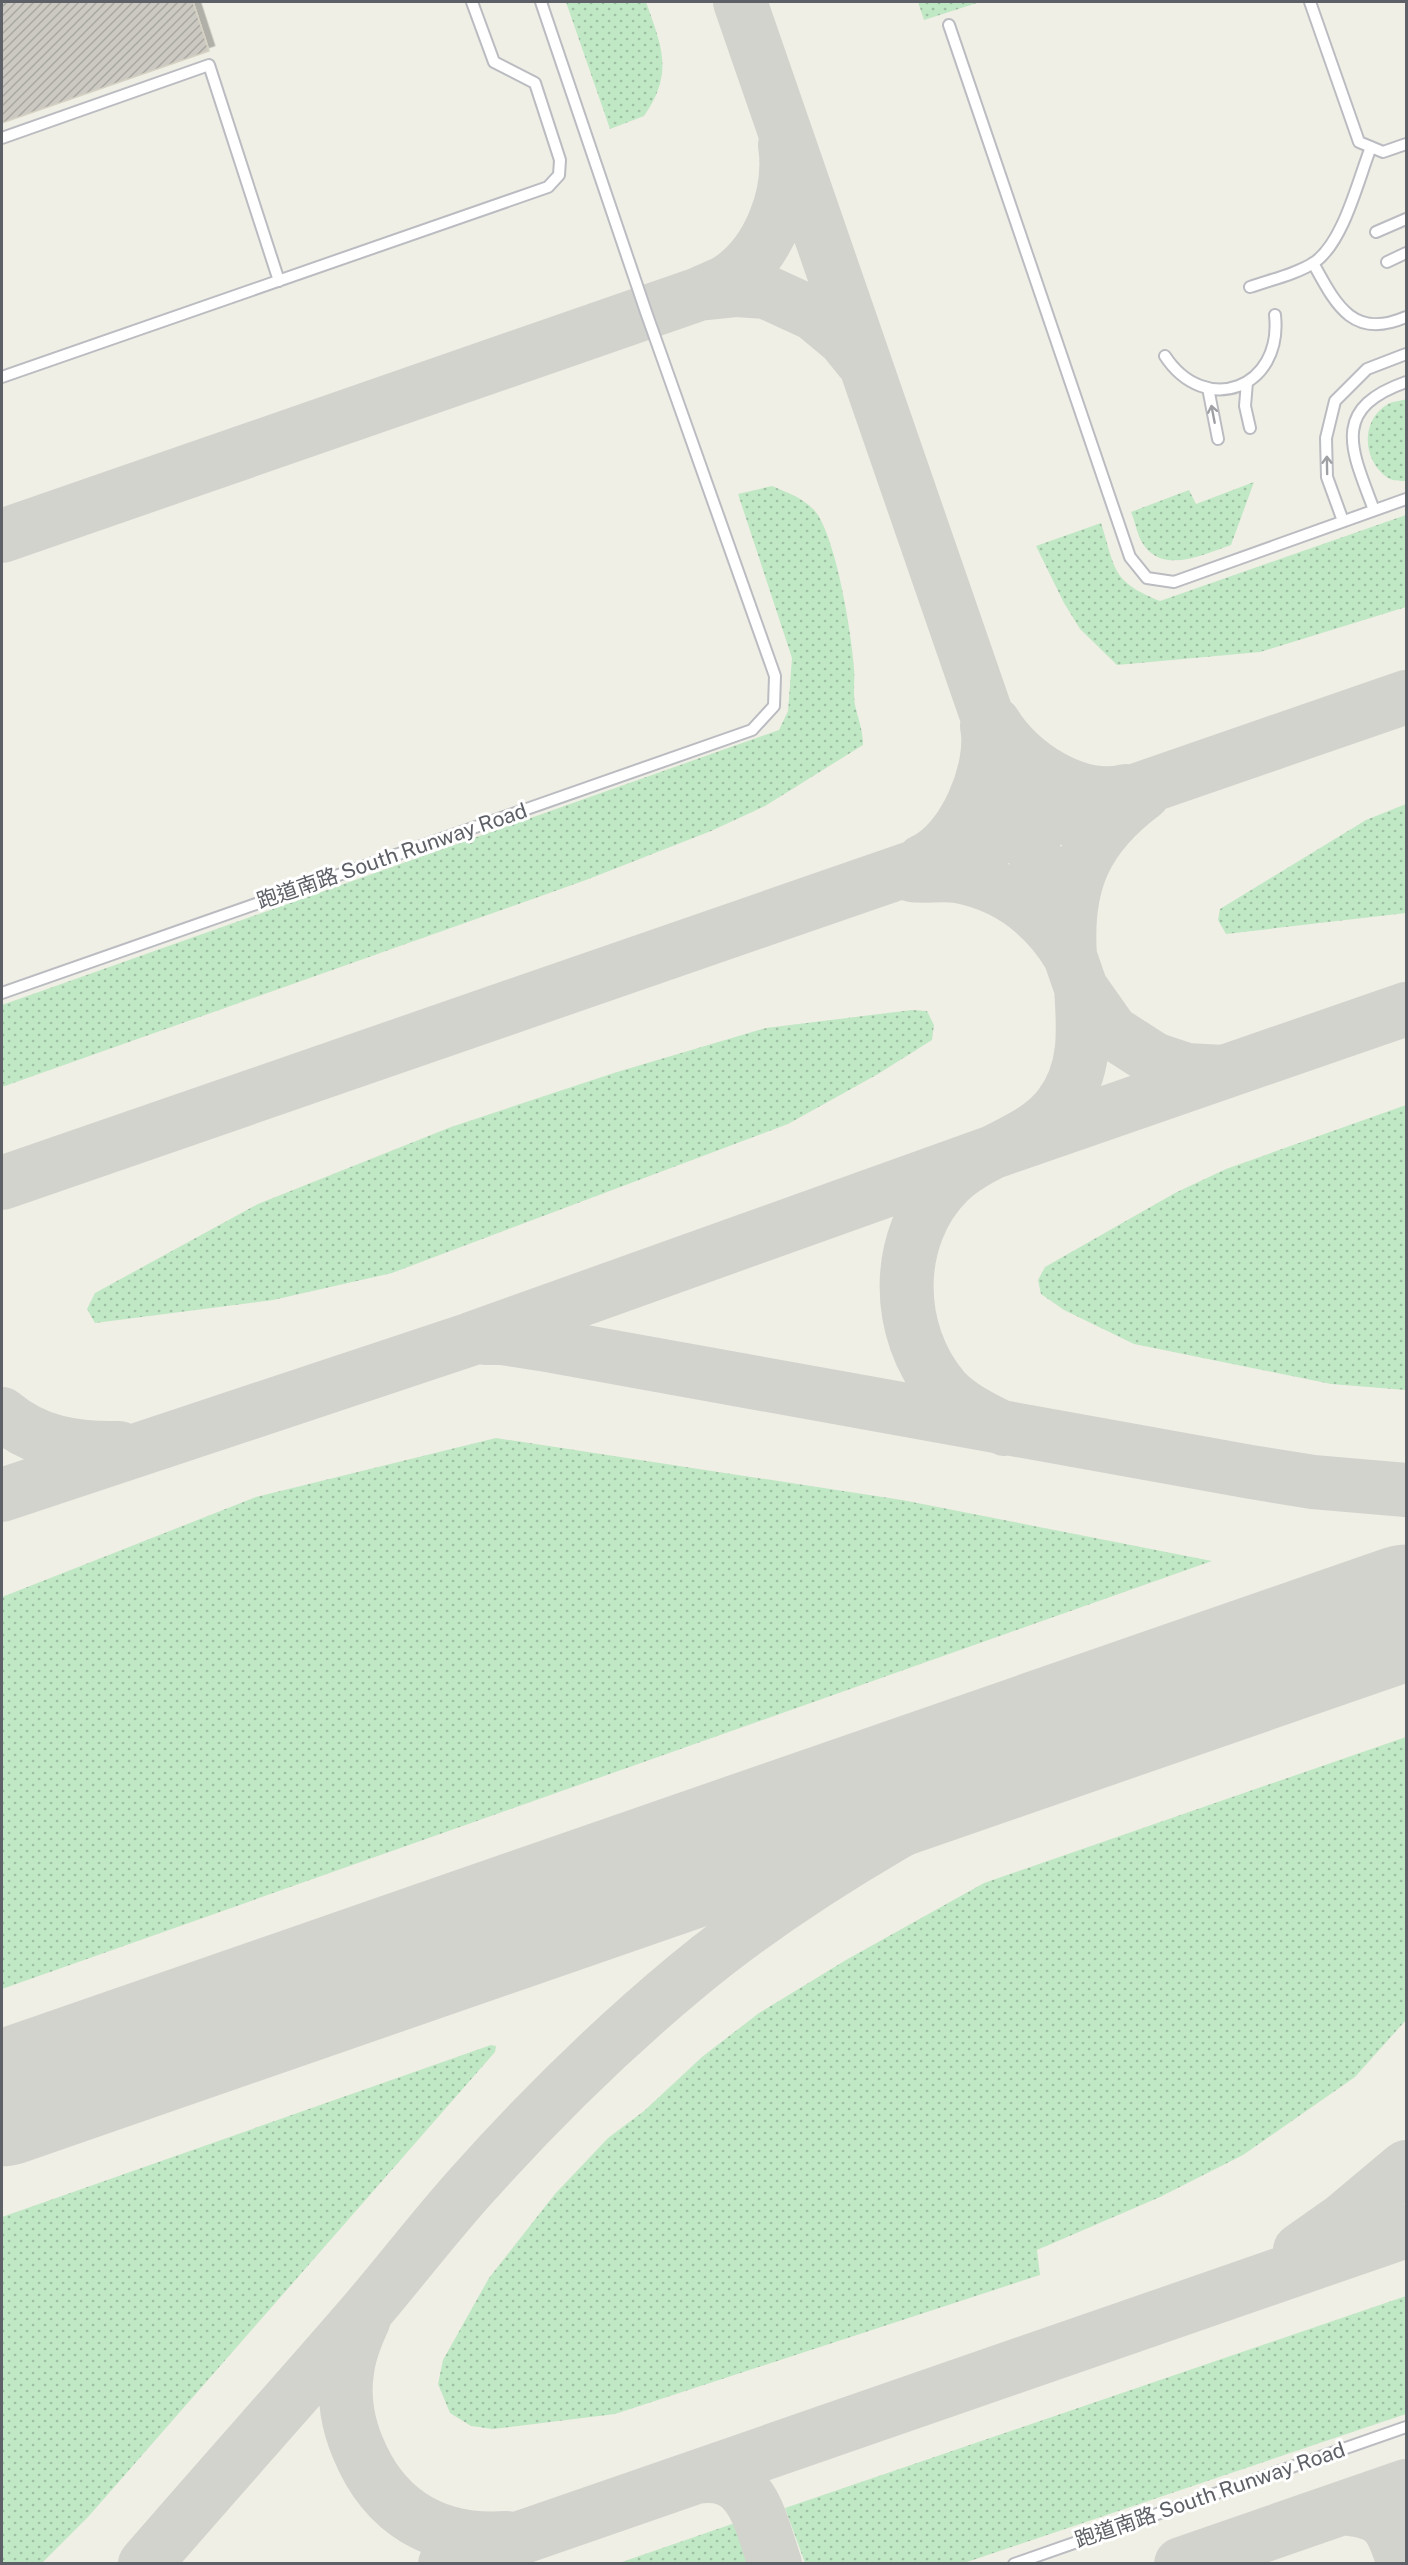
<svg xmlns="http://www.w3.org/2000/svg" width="1408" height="2565" font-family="'Public Sans','Noto Sans TC',sans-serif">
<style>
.grass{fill:url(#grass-dots)}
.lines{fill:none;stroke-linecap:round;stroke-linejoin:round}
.taxiway{stroke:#d3d3ce;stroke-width:54}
.runway{stroke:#d3d3ce;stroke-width:135}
.building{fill:url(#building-hatch);stroke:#d5d1c3;stroke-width:1.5;filter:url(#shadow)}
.service-casing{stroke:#babcc1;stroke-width:14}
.service{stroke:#fff;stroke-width:10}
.oneway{stroke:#9ea0a3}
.labels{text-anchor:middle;stroke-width:6;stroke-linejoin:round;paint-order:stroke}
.street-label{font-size:21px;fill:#5d6066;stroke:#fff}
</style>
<defs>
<pattern id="grass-dots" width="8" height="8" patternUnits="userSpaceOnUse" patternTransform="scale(1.5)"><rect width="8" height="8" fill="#c0e8c5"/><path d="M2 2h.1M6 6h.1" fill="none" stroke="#9fbfa4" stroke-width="1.8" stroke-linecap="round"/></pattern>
<pattern id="building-hatch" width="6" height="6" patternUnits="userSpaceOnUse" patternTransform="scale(1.5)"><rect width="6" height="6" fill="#cbc9c2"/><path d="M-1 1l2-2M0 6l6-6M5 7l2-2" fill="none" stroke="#a8a7a1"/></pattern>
<filter id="shadow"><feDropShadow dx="5.5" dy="-5.5" stdDeviation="0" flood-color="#0004"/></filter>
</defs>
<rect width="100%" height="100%" fill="#f0efe5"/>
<path class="grass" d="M 566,2 L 646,2 C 662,47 674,73 644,116 L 610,129 Z
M 918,2 L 980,2 L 924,20 Z
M 1406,399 L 1406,481 C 1401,481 1393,481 1388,478 C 1362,461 1360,420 1388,404 C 1393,401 1401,401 1406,399 Z
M 1254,482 L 1231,545 C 1204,554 1163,575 1143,544 C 1137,535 1135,521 1131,512 L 1189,490 L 1196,504 Z
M 772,486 C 788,493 807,499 818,515 C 837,546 851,630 854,668 C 855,680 853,693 855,705 C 858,719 863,730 863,745 L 765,806 L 711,831 L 586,880 L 2,1087 L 2,1005 L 779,730 L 788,711 L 792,658 L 738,494 Z
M 1406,515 L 1406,607 L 1260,652 L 1117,665 L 1080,629 L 1064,603 L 1036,546 L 1101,523 C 1116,570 1111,581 1160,601 Z
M 1406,804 L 1406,913 L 1226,934 L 1218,920 L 1220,909 L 1366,820 Z
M 912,1010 L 927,1011 L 934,1025 L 932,1040 L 878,1074 L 788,1124 L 392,1273 L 273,1300 L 95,1323 L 87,1309 L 95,1293 L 258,1204 L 451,1127 L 617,1072 L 766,1028 Z
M 1406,1105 L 1406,1390 L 1331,1384 L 1134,1344 L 1064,1310 L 1041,1294 L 1038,1280 L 1045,1267 L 1175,1193 L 1226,1169 Z
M 496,1438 L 902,1500 L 1212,1561 L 2,1989 L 2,1597 L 256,1497 Z
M 1406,1737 L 1406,2020 L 1355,2077 L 1243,2155 L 1160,2197 L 1037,2250 L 1040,2275 L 615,2414 L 493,2429 L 471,2426 L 450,2413 L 438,2384 L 443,2360 L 489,2278 L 555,2194 L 608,2138 L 644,2111 L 702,2057 L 759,2013 L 846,1960 L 984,1883 Z
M 491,2045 L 496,2046 L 495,2052 L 88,2517 L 42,2563 L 2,2563 L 2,2217 Z
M 1406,2296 L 1406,2414 L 964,2563 L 805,2563 L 785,2508 Z
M 735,2523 L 750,2563 L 619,2563 Z"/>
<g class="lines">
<path class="taxiway" d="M 740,2 L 1081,988 C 1084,1029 1087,1071 1060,1106 C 1032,1143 980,1150 948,1182 C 893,1237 894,1332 944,1390 C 961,1408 983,1418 1005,1429
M 699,294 L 737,290 L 766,292 L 814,314 L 844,339 L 861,360
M 2,536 L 699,294 C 708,289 720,286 729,280 C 770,253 792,193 785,145
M 994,723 C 1018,764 1078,803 1126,791
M 923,861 C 964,843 995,769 987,726
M 911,875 C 926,877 942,874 957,876 C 1007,885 1044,913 1070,956 C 1065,883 1085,837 1144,793
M 1081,988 L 1112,1032 L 1154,1059 L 1187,1070 L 1223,1072
M 2,1183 L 1406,697
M 485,1338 L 502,1338 L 541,1344 L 1251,1472 L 1313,1482 L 1406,1490
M 2,1414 C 36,1443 76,1449 119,1448
M 2,1495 L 471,1339 L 999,1150 L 1406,1009
M 1300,2250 L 1344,2219 L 1406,2167
M 364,2319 C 356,2336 349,2353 347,2372 C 343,2397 348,2425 358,2448 C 385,2514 437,2543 507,2538
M 696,2477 C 753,2468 760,2521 775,2564
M 1342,2508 C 1386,2512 1391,2523 1404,2564
M 145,2564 C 219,2478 295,2394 369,2308 C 403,2268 436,2225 471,2186 C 538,2111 609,2041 686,1977 C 822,1864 979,1786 1135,1706
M 445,2564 L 1406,2231
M 1181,2564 L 1406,2486"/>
<path class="runway" d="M 2,2099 L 1406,1612"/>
</g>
<path class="building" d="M 2,2 L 193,2 L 209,51 L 2,123 Z"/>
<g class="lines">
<defs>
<path id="service" d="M 1310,2 L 1359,142 L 1383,152 L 1406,144
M 949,25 L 1130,557 L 1147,578 L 1174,582 L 1406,499
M 2,138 L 209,65 L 279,281
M 1376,232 L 1406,219
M 1387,262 L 1406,253
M 1313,263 C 1336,305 1353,340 1406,317
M 1250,287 C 1270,280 1297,274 1315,262 C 1344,241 1358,180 1371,147
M 1165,356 C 1205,417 1283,389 1275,315
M 2,377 L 548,187 L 559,175 L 560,160 L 535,83 L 494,62 L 472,2
M 1247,382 L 1245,406 L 1250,428
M 1208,388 L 1218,439
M 1374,510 C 1352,451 1329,409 1406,382
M 1343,521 L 1327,477 L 1326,438 L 1335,401 L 1367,369 L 1406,354
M 2,993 L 752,730 L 774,706 L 775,676 L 646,312 L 541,2
M 1014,2564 L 1406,2427"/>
</defs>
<use href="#service" class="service-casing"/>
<use href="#service" class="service"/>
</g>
<defs><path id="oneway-shaft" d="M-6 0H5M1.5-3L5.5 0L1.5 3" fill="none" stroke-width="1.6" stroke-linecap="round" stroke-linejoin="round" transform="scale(1.5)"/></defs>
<g class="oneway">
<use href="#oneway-shaft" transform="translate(1213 414) rotate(-101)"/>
<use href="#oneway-shaft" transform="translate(1327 465) rotate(-91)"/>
</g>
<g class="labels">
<g class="street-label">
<text transform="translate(392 856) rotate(-19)" y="7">跑道南路 South Runway Road</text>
<text transform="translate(1210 2495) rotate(-19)" y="7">跑道南路 South Runway Road</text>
</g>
</g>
<rect width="1408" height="2565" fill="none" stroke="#5d6066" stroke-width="6"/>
</svg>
